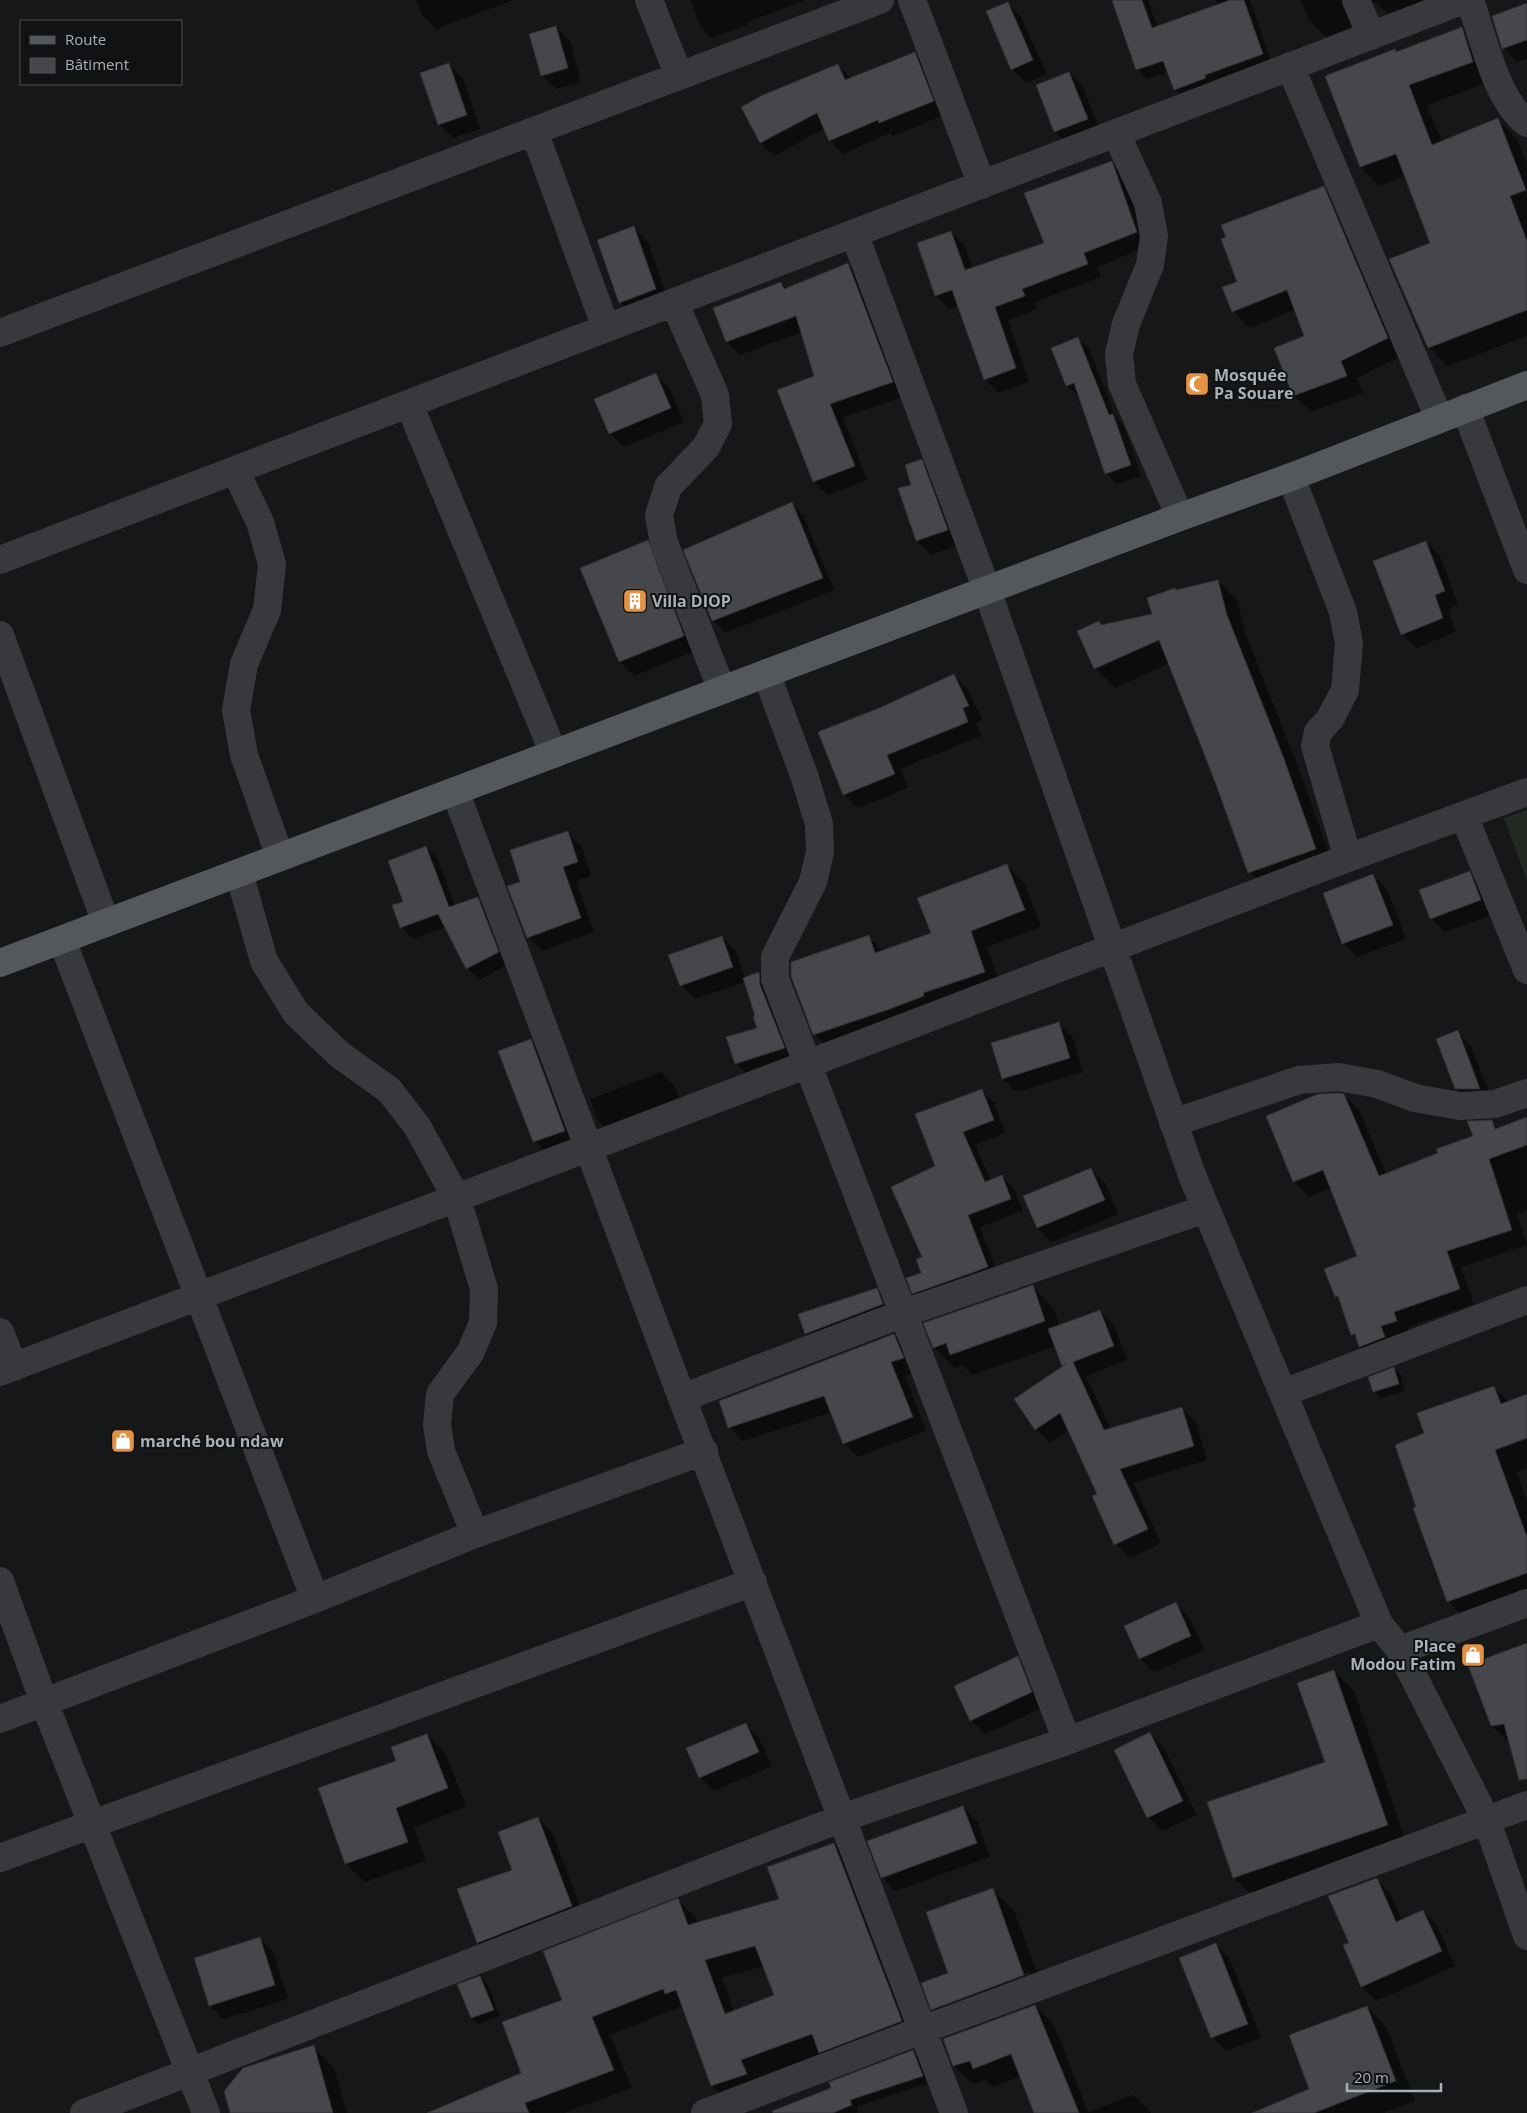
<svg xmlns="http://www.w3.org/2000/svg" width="1527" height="2113" font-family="'Open Sans',sans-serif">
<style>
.green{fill:#232a23}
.shadow{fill:#0007;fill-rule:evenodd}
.building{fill:#45474b;stroke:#303134;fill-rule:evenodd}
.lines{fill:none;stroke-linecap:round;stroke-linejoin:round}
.minor{stroke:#38393d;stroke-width:28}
.major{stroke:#54575b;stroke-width:28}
.labels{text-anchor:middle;stroke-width:4;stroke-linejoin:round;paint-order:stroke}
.poi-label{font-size:16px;font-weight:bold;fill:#a9b0b7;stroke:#111213;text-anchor:start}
</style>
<rect width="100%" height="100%" fill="#161718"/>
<path class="green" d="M 1527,810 L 1527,881 L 1504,818 Z"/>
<path class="shadow" d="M 416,0 L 514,0 L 436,29 L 422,15 Z
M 691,0 L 803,0 L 804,1 L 747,22 L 748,25 L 711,38 L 700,26 Z
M 1113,0 L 1148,0 L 1157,27 L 1218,6 L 1216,0 L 1250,0 L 1272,64 L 1184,99 L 1175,89 L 1168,72 L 1147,79 L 1138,69 Z
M 1301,0 L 1446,0 L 1393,19 L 1376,2 L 1369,3 L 1359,24 L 1326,37 L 1308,19 Z
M 1007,3 L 1021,17 L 1047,74 L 1026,83 L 1012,69 Z
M 1527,5 L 1527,59 L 1517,62 L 1503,48 Z
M 556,27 L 570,41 L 581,82 L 556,89 L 542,75 Z
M 1462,29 L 1481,48 L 1492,81 L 1427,105 L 1442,142 L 1498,120 L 1517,139 L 1527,164 L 1527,336 L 1448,366 L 1429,347 L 1431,244 L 1405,176 L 1380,186 L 1361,167 L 1326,77 L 1395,51 L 1397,53 Z
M 915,53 L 928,66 L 946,114 L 893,136 L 890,133 L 843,154 L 830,141 L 825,128 L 774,156 L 761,143 L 838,65 L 851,79 Z
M 449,64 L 463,78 L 480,129 L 453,138 L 439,124 Z
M 1069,73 L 1083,87 L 1101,133 L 1069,146 L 1055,132 L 1037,85 Z
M 1111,163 L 1125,176 L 1150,245 L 1097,267 L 1101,277 L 1035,302 L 1038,309 L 1008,320 L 1029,382 L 998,393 L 985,379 L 959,306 L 949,309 L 936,295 L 951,232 L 965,246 L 973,269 L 1045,244 Z
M 1323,187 L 1340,204 L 1404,355 L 1357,378 L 1363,393 L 1311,412 L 1294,395 L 1306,337 L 1296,309 L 1250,328 L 1233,311 L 1239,282 Z
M 634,228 L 648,242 L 669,303 L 634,316 L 620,302 Z
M 848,264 L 862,278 L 906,396 L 843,417 L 867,480 L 828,495 L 814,481 L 779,391 L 816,377 L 802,332 L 740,355 L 727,342 L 781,283 L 787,289 Z
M 1078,338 L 1089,349 L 1117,419 L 1124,426 L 1141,476 L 1117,484 L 1106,473 L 1079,396 L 1067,386 L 1052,349 Z
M 656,375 L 670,389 L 684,422 L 624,447 L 610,433 Z
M 921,461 L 935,475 L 961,544 L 931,555 L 917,541 L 900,489 L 913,486 Z
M 791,503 L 803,515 L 834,590 L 725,633 L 713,621 L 685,550 Z
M 647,542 L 661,556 L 697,650 L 634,676 L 620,662 L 582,569 Z
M 1426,542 L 1440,556 L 1458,605 L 1448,609 L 1456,632 L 1416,648 L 1402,634 Z
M 1218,581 L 1237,600 L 1246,635 L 1302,777 L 1334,868 L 1268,891 L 1249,872 L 1215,779 L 1169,663 L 1115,688 L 1096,669 L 1079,631 L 1099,622 L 1103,626 L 1154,615 L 1177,591 Z
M 954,676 L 968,690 L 982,720 L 976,723 L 981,736 L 900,769 L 908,788 L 858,808 L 844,794 L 880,710 Z
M 568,833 L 582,847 L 591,876 L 576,881 L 594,932 L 542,951 L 528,937 L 521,883 Z
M 426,847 L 438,859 L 455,906 L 478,898 L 489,910 L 509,964 L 479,980 L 467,968 L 446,927 L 413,939 L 401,927 L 405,902 Z
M 1007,866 L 1024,882 L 1041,927 L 987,947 L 1001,988 L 831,1051 L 814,1034 L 868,937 L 883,951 L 932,933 Z
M 1469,872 L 1483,887 L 1495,914 L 1445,932 L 1431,918 Z
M 1373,875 L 1387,889 L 1406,939 L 1357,957 L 1343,943 Z
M 722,937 L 736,951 L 745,978 L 759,974 L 772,986 L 797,1061 L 749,1076 L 736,1063 L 758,1028 L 757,1017 L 745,982 L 695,999 L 681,985 Z
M 1059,1024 L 1073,1038 L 1083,1072 L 1017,1092 L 1003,1078 Z
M 1457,1032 L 1471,1046 L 1493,1103 L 1470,1103 L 1456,1088 Z
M 531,1041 L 545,1055 L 579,1145 L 549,1155 L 535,1141 Z
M 661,1072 L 675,1086 L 682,1107 L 611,1133 L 597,1119 L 590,1099 Z
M 982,1090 L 994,1103 L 1006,1133 L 975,1145 L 991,1181 L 1002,1177 L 1014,1189 L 1023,1211 L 980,1227 L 1000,1280 L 926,1305 L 913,1293 L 923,1274 L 937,1167 Z
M 1344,1095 L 1359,1110 L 1386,1174 L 1439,1154 L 1474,1137 L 1491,1121 L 1499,1129 L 1527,1118 L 1527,1210 L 1517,1214 L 1527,1245 L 1461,1267 L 1474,1304 L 1408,1327 L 1411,1336 L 1375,1362 L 1360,1347 L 1358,1340 L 1352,1334 L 1341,1301 L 1336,1297 L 1326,1270 L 1359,1257 L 1331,1188 L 1309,1197 L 1294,1182 L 1267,1117 Z
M 1091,1169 L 1105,1183 L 1118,1214 L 1052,1242 L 1038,1228 L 1025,1197 Z
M 1032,1286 L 1053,1308 L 1060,1326 L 1100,1311 L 1114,1325 L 1127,1360 L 1086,1376 L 1111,1430 L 1182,1408 L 1196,1422 L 1207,1460 L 1133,1483 L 1161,1543 L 1130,1558 L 1116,1544 L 1099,1495 L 1069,1430 L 1050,1443 L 1036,1429 L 1065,1367 L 1056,1346 L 972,1375 L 963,1365 L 955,1368 L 934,1347 Z
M 876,1289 L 890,1303 L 820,1348 L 806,1334 Z
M 894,1335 L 908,1349 L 917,1372 L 905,1376 L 926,1431 L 858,1457 L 844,1443 L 832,1412 L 743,1441 L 729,1427 Z
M 1394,1369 L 1401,1375 L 1405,1391 L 1381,1398 L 1374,1392 Z
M 1494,1388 L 1509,1402 L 1527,1395 L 1527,1468 L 1516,1472 L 1527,1501 L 1527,1602 L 1470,1623 L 1448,1601 L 1418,1508 L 1426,1434 Z
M 1176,1604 L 1190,1618 L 1205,1650 L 1154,1672 L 1140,1658 Z
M 1527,1645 L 1527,1779 L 1511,1744 L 1492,1726 Z
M 1018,1658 L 1032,1672 L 1045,1707 L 985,1734 L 971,1720 L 956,1687 Z
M 1334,1671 L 1354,1691 L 1407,1845 L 1254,1897 L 1234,1877 L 1326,1763 Z
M 745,1724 L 759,1738 L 772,1766 L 714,1791 L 700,1777 L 688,1749 Z
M 1150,1734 L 1164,1748 L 1197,1815 L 1162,1831 L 1148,1817 L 1116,1750 Z
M 427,1735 L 446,1754 L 466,1807 L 414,1827 L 426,1861 L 365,1882 L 346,1864 L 398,1761 Z
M 963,1807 L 977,1821 L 990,1857 L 896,1891 L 882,1877 Z
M 538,1818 L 552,1832 L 585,1920 L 492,1957 L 478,1943 L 459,1890 L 514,1871 Z
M 834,1844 L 852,1862 L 919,2039 L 730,2104 L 712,2086 L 685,2011 L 680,2007 L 610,2035 L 632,2088 L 564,2113 L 453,2113 L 523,2074 L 564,2001 L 678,1900 L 696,1918 L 698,1924 L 781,1900 ZM 764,1966 L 776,1996 L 734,2012 L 722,1978 Z
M 1376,1879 L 1390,1893 L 1402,1920 L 1423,1911 L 1437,1925 L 1455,1966 L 1376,2001 L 1362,1987 L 1344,1946 L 1351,1943 Z
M 993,1890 L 1014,1911 L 1044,1991 L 954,2030 L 933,2009 ZM 1029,1972 L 1030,1974 L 942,2007 L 942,2005 Z
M 259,1938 L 273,1952 L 288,1999 L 224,2019 L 210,2005 Z
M 1216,1945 L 1230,1959 L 1261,2038 L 1226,2051 L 1212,2037 Z
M 480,1977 L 487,1984 L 500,2016 L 478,2024 L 472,2018 Z
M 1035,2006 L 1054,2025 L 1088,2112 L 1133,2095 L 1151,2113 L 1032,2113 L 1035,2112 L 1021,2076 L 993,2087 L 986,2080 L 973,2084 L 954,2066 Z
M 1367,2007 L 1386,2027 L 1415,2101 L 1383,2113 L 1254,2113 L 1311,2089 Z
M 313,2047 L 334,2068 L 347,2113 L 232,2113 Z
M 913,2052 L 920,2058 L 929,2083 L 856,2107 L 858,2112 L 856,2113 L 811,2113 L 833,2089 Z"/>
<path class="building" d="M 1112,0 L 1142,0 L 1152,28 L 1230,0 L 1244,0 L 1263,54 L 1205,75 L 1206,78 L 1174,90 L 1163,61 L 1136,70 Z
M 1008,2 L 1033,60 L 1011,70 L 986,11 Z
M 1527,3 L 1527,40 L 1502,49 L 1492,16 Z
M 556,26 L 568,68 L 541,76 L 529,34 Z
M 1462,27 L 1473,62 L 1409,85 L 1432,145 L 1498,118 L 1526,190 L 1510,196 L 1527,241 L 1527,310 L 1428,348 L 1389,259 L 1430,243 L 1396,154 L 1360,167 L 1325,76 L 1395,49 L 1396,52 Z
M 915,52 L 934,101 L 879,123 L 878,120 L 829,141 L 817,113 L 760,143 L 741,107 L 763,95 L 838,64 L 845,80 Z
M 449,63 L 467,115 L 438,125 L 420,73 Z
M 1069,72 L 1088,119 L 1054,132 L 1036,85 Z
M 1112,161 L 1137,232 L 1084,253 L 1088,264 L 1022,289 L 1025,296 L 995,307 L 1016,368 L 984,380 L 952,290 L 935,296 L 917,243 L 951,231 L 965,270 L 1044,243 L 1024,193 Z
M 1324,186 L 1388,338 L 1341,361 L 1347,376 L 1293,396 L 1274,348 L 1304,336 L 1287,290 L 1232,312 L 1222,287 L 1237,282 L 1221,239 L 1226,237 L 1221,225 Z
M 634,226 L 656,289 L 619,303 L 597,240 Z
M 848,263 L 893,382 L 830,404 L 855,466 L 813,482 L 777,390 L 814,376 L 796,316 L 726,342 L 713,308 L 781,282 L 784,289 Z
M 1078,337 L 1109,415 L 1113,414 L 1131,465 L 1105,474 L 1074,383 L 1066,386 L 1051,348 Z
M 656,373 L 671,408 L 609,434 L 594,399 Z
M 922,459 L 948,530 L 916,541 L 898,488 L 911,485 L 905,465 Z
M 792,502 L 823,578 L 712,621 L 683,550 Z
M 648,540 L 684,636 L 619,662 L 580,568 Z
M 1426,541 L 1445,591 L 1435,595 L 1443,618 L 1401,635 L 1373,561 Z
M 1218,580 L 1227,615 L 1283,756 L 1316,849 L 1248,873 L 1214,779 L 1159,640 L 1094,669 L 1077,631 L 1099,621 L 1101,625 L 1152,614 L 1147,598 L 1175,588 L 1176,590 Z
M 954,674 L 969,706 L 963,708 L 968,722 L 887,755 L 895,774 L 843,795 L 818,732 L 879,708 Z
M 568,831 L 578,862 L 563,867 L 581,918 L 527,938 L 507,886 L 520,882 L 510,850 Z
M 426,846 L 449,907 L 478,897 L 499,952 L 466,969 L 438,914 L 400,928 L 392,905 L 403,902 L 388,861 Z
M 1007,864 L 1025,910 L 971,931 L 985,972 L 923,993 L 924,996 L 887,1010 L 813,1035 L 791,976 L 791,962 L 869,935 L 875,953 L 931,933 L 917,898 Z
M 1470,871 L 1481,900 L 1430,919 L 1419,890 Z
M 1373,874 L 1393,925 L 1342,944 L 1323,893 Z
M 722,936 L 733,967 L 680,986 L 668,955 Z
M 759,972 L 760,985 L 785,1048 L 735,1064 L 726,1037 L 757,1028 L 753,1017 L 755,1016 L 743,978 Z
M 1059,1022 L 1070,1058 L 1002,1079 L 991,1043 Z
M 1458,1030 L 1480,1089 L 1455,1089 L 1436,1039 Z
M 531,1039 L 565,1131 L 533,1142 L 498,1051 Z
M 982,1089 L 994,1120 L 963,1132 L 985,1182 L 1002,1175 L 1011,1199 L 968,1215 L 988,1267 L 912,1294 L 906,1278 L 921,1273 L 916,1259 L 922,1257 L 891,1187 L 935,1166 L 915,1114 Z
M 1338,1093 L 1344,1094 L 1379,1176 L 1438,1153 L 1436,1149 L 1473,1136 L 1467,1121 L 1492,1120 L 1495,1129 L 1527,1117 L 1527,1145 L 1489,1159 L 1512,1230 L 1447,1251 L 1460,1289 L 1394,1312 L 1397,1321 L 1381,1326 L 1385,1337 L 1359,1347 L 1355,1334 L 1351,1335 L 1338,1296 L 1335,1297 L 1324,1269 L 1357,1256 L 1323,1170 L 1293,1182 L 1266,1116 L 1318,1094 Z
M 1091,1168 L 1105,1200 L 1037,1228 L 1023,1196 Z
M 1033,1285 L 1045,1321 L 950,1355 L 946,1343 L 933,1348 L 923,1323 Z
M 877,1288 L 883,1304 L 805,1334 L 798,1314 Z
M 1100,1310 L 1114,1346 L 1073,1362 L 1104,1430 L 1182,1407 L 1194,1446 L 1120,1469 L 1148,1529 L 1114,1545 L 1092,1496 L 1097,1494 L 1060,1413 L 1035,1430 L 1014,1399 L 1066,1364 L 1062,1366 L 1048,1329 Z
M 894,1334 L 904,1358 L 891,1362 L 913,1417 L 843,1444 L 824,1396 L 728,1428 L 719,1401 Z
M 1394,1367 L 1399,1384 L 1373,1392 L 1368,1377 Z
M 1494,1386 L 1501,1404 L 1527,1394 L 1527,1438 L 1495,1450 L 1527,1537 L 1527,1573 L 1447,1602 L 1413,1508 L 1416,1507 L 1395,1445 L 1424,1433 L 1417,1413 Z
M 1176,1602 L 1191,1636 L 1139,1659 L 1124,1626 Z
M 1527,1643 L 1527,1779 L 1519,1780 L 1504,1724 L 1491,1726 L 1468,1665 Z
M 1018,1656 L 1032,1692 L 970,1721 L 954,1686 Z
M 1334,1670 L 1388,1825 L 1233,1878 L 1207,1802 L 1325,1762 L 1297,1683 Z
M 746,1723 L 759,1752 L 699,1778 L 686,1748 Z
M 1150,1732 L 1183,1801 L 1147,1818 L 1114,1750 Z
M 427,1734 L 448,1788 L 396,1808 L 408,1842 L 345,1864 L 318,1788 L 396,1761 L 391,1747 Z
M 963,1806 L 977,1843 L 881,1878 L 867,1841 Z
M 538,1817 L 572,1906 L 477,1943 L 457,1889 L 512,1870 L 498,1832 Z
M 834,1843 L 902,2021 L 819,2053 L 812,2034 L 741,2060 L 747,2074 L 711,2086 L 676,1990 L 665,1994 L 663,1989 L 592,2017 L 614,2070 L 525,2103 L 529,2113 L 427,2113 L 521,2073 L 502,2022 L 562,2000 L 543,1951 L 678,1898 L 688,1925 L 779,1899 L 767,1867 ZM 755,1946 L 774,1995 L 725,2014 L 705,1960 Z
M 1377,1878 L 1396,1922 L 1423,1910 L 1442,1951 L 1361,1987 L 1343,1945 L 1349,1943 L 1328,1896 Z
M 993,1888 L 1024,1975 L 931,2010 L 921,1983 L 948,1973 L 926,1912 Z
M 260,1937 L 275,1985 L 209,2006 L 194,1958 Z
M 1216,1943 L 1248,2024 L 1211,2038 L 1179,1958 Z
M 480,1976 L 494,2010 L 471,2018 L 457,1984 Z
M 1035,2005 L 1065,2078 L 1079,2113 L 1034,2113 L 1011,2054 L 973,2069 L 970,2061 L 953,2066 L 943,2039 Z
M 1367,2006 L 1396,2081 L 1314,2113 L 1252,2113 L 1309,2089 L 1289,2035 Z
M 314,2045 L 333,2113 L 230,2113 L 224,2091 L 243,2068 Z
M 913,2050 L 923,2076 L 850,2100 L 852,2105 L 833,2113 L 773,2113 L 772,2111 L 831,2088 L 829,2082 Z"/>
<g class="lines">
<path class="minor" d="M 649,0 L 679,76
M 912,0 L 982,185
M 1356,0 L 1371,36
M 1470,0 C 1483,37 1496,100 1527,123
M 1290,66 L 1439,418
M 534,131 L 606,328
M 1116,133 L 1148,203 L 1154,236 L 1150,265 L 1126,324 L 1119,354 L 1122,384 L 1180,517
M 854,233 L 987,590 L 1192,1175 L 1379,1624 L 1400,1650 L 1487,1821 L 1527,1936
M 674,302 L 715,395 L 718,424 L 706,447 L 668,487 L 659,515 L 664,543 L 722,690
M 0,333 L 880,0
M 409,404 L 554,754
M 1465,408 L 1527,570
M 235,470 L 260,522 L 272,564 L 267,610 L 244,664 L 236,710 L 244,755 L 280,857
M 1291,477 L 1343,612 L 1349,643 L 1345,690 L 1330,719 L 1318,732 L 1315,746 L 1348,858
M 0,560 L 1464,0
M 0,635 L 106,923
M 766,673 L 805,778 L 819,824 L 820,852 L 813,882 L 775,957 L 775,979 L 1067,1741
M 455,791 L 682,1398 L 954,2113
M 1464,816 L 1527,970
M 239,873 L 264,961 L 296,1013 L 340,1055 L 389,1090 L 417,1126 L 457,1199 L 484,1289 L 483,1323 L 470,1353 L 440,1394 L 437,1425 L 441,1451 L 475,1534
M 62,940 L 315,1599
M 1173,1123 L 1299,1080 L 1339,1077 L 1377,1084 L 1415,1098 L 1460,1106 L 1495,1104 L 1527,1093
M 0,1332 L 14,1367
M 0,1372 L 1348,858 L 1527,792
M 1283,1393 L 1527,1300
M 682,1398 L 904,1313 L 1205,1209
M 0,1581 L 44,1702 L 206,2113
M 1400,1650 L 1527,1603
M 0,1719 L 315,1599 L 475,1534 L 704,1451
M 0,1858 L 753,1582
M 84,2113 L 842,1818 L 1067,1741 L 1379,1624
M 705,2113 L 922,2030 L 1527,1805"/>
<path class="major" d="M 0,963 L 1180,517 L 1291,477 L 1527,385"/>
</g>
<defs>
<symbol id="mosque-square" viewBox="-11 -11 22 22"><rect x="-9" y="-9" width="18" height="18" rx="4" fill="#e39243" stroke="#111213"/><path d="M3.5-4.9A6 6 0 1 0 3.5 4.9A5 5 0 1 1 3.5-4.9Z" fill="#fff"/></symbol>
<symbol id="building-square" viewBox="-11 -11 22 22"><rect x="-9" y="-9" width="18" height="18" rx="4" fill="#e39243" stroke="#111213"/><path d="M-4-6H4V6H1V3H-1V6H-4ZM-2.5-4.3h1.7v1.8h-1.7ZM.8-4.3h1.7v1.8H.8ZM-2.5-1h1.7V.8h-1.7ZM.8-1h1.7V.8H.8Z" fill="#fff"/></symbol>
<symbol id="shop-square" viewBox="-11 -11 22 22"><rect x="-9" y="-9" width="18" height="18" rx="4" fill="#e39243" stroke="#111213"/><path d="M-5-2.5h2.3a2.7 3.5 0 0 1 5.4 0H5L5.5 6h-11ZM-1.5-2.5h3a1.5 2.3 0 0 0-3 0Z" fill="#fff"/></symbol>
</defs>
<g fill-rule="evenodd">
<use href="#mosque-square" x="1183" y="370" width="28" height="28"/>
<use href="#building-square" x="621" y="587" width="28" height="28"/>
<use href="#shop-square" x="109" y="1427" width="28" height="28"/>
<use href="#shop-square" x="1459" y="1641" width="28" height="28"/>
</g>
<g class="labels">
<g class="poi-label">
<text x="1214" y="381">Mosquée<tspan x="1214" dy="18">Pa Souare</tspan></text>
<text x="652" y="607">Villa DIOP</text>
<text x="140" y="1447">marché bou ndaw</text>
<text x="1456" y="1652" text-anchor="end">Place<tspan x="1456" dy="18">Modou Fatim</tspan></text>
</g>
</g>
<rect x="20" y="20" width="162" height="65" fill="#111213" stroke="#4e5155"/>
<rect x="30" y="36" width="25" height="8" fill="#54575b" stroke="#4e5155"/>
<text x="65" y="45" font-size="15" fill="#a9b0b7">Route</text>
<rect x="30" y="58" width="25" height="15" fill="#45474b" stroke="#4e5155"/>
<text x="65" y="70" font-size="15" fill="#a9b0b7">Bâtiment</text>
<path d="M1347 2083v8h94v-8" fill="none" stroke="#a9b0b7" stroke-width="2.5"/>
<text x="1354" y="2083" font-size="15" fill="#a9b0b7" stroke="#111213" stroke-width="4" paint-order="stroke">20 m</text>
</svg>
